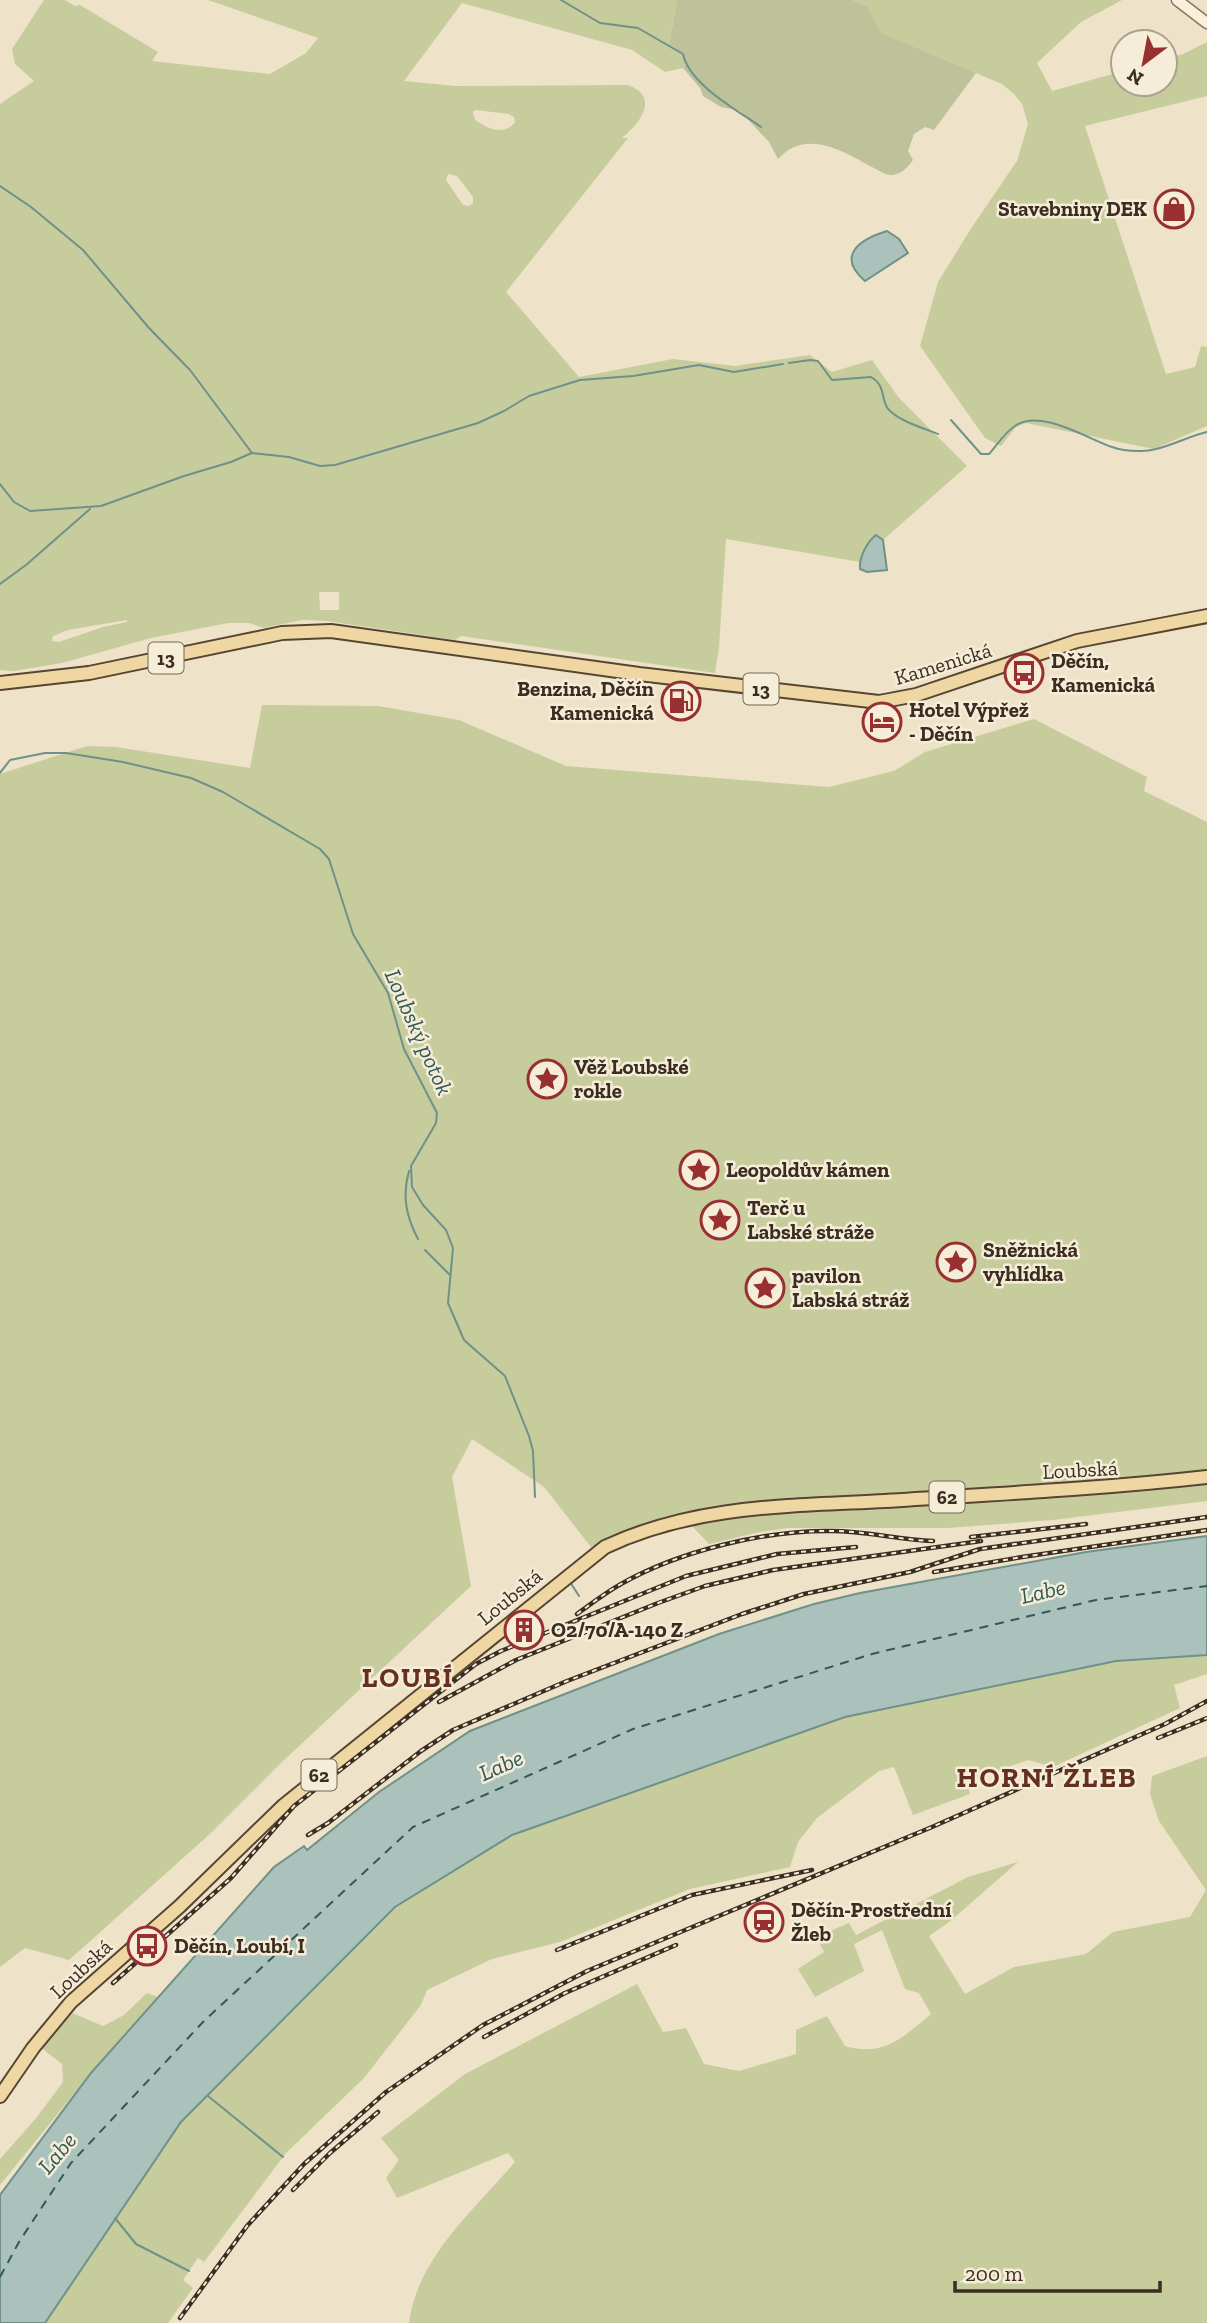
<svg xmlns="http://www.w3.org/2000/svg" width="1207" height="2323" font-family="'Zilla Slab',serif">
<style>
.green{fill:#c7cc9d;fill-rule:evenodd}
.cemetery{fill:#bdc29b}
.water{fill:#aac2bb;stroke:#709189;stroke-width:2}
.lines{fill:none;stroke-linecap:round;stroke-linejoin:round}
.stream{stroke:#709189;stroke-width:2}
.ferry{stroke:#315a57;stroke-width:2;stroke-dasharray:9 7;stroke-linecap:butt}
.minor-casing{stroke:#8a755e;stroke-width:13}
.major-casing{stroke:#584432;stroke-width:16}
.minor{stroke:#f8f0dc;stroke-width:10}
.major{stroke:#efd7a3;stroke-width:12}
.rail-casing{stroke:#3b2d21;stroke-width:4.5}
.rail{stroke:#f5edd8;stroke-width:2;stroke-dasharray:5;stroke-linecap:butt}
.labels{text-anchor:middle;stroke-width:5;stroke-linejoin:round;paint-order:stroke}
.shield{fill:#f5edd8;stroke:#736758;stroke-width:2}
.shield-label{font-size:19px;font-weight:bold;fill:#3b2d21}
.poi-label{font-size:21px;font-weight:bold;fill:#3b2d21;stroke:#f5edd8;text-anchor:start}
.street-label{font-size:21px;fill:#3b2d21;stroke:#f5edd8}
.water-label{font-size:23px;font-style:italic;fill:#315a57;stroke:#f5edd8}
.district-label{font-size:28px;font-weight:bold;letter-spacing:2px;fill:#663021;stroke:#f5edd8}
</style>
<rect width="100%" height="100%" fill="#eee3c9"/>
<path class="green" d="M 44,0 L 65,0 L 75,6 L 80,5 L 158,52 L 152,61 L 270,74 L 306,53 L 318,38 L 208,0 L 677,0 L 669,45 L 683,54 L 687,63 L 683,68 L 665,72 L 632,50 L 462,3 L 404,81 L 456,86 L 627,85 C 661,95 640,124 622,138 L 628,138 L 506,292 L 579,377 L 673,359 L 735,366 L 810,355 L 832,372 L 872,360 L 899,398 L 967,466 L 883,540 L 876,535 L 870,540 L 860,562 L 726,539 L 719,648 L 715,673 L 461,636 L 455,640 L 327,621 L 302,620 L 264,628 L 249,623 L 228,623 L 151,638 L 62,663 L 14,671 L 0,670 L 0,104 L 34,81 L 15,64 L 12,49 ZM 475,110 L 509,114 L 514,117 L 515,122 C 505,136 488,129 475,120 L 473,112 ZM 448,174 L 457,176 L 473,197 L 473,203 L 469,206 L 463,205 L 446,180 ZM 319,592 L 339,592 L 339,610 L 320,610 ZM 127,620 L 127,622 L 103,627 L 59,642 L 52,641 L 53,636 L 68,630 Z
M 853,0 L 1122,0 L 1081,22 L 1037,63 L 1052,91 L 1123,71 L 1123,84 L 1165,84 L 1165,59 L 1183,54 L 1207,42 L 1207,96 L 1085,126 L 1166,374 L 1195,367 L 1201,346 L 1207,347 L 1207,426 L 1154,449 L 1026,423 L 1016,427 L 1001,446 L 985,438 L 920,346 L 938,282 L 970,230 L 1017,161 L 1028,124 L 1022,104 L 1014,94 L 1002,84 L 880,33 L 868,7 Z
M 262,705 L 378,706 L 459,720 L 566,766 L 829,787 L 894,771 L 925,752 L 1034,719 L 1147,777 L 1144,791 L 1207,822 L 1207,1473 L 1131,1481 L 763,1501 L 651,1522 L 591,1547 L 544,1487 L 472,1439 L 452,1477 L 471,1586 L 282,1762 L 211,1833 L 69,1960 L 25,1948 L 0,1967 L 0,774 L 87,746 L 116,747 L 250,768 Z
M 1207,1483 L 1207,1501 L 1053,1520 L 948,1528 L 789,1528 L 760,1532 L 709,1544 L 692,1526 L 761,1512 L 1126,1491 Z
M 1207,1655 L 1207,1674 L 1174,1685 L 1180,1708 L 1053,1767 L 1028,1760 L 967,1782 L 970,1794 L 913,1815 L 894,1767 L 879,1771 L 817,1818 L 798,1842 L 790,1867 L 690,1889 L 560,1942 L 492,1959 L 427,1990 L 421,2005 L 364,2078 L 286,2153 L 204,2262 L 198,2258 L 183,2280 L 193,2288 L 168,2323 L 45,2323 L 181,2122 L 395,1907 L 512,1835 L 845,1717 L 1116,1660 Z
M 1207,1756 L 1207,2323 L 409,2323 C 417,2258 475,2209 515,2162 L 508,2153 L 397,2198 L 386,2178 L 399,2160 L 381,2138 L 465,2074 L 637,1984 L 663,2032 L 686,2028 L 704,2064 L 739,2071 L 796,2054 L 796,2030 L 827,2016 L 845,2046 C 884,2057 902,2038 931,2014 L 919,1993 L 905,1989 L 882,1930 L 854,1944 L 864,1971 L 815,1997 L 798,1969 L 824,1952 L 816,1937 L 849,1923 L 856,1935 L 968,1877 L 1018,1862 L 948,1923 L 929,1936 L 965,1994 L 1014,1967 L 1086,1954 L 1113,1932 L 1190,1917 L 1206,1890 L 1159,1821 L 1150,1794 L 1152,1776 Z
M 147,1993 L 158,1997 L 91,2073 L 0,2185 L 0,2159 L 37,2117 L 63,2082 L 62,2064 L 39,2046 L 70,2012 L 103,2026 L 124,2015 Z"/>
<path class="cemetery" d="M 677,0 L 853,0 L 868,7 L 881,33 L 976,73 L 934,130 L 925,127 L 914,134 L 908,151 L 913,160 C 908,167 902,174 892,175 C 885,175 878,170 872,167 C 843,151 806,128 778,159 L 769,142 L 740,111 L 721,107 L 703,96 L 700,88 L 683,68 L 687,63 L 683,54 L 669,45 Z"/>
<path class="water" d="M 887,231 L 899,239 L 908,253 L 865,281 C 835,255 861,239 887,231 Z
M 876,535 L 883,540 L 887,570 L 867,572 L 860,569 C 859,557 867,542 876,535 Z
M 1207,1536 L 1207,1655 L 1116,1661 L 845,1717 L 512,1835 L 395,1907 L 181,2122 L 45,2323 L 0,2323 L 0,2195 L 91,2073 L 274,1867 L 304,1846 L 307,1850 L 379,1792 L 470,1731 L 719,1634 L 814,1604 L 860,1593 L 1086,1552 Z"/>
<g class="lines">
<path class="stream" d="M 561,0 L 600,23 L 638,28 L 683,54 C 689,84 737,110 761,127
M 0,186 L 31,207 L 83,250 L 149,328 L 190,370 L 252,453
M 789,363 L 810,360 L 818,361 L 832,380 L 871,377 C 888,387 879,401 890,411 C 902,422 923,428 938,434
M 951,420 L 981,454 L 989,454 C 997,445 1005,432 1015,426 C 1040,408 1088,439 1112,447 C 1120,450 1131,451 1139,451 C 1161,452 1185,437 1207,432
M 0,484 L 14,502 L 30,511 L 101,506 L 184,476 L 231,462 L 252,453 L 289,457 L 320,466 L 335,465 L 478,423 L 504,411 L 529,396 L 580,380 L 633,376 L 699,365 L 734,372 L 783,364
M 0,584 L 26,565 L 90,509
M 0,773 L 10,760 L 45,753 L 66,753 L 123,762 L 191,778 L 223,792 L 320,849 L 329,859 L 353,934 L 388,993 L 404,1049 L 437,1113 L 436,1123 L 411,1166 L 412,1187 L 423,1205 L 446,1230 L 453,1248 L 448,1303 L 464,1340 L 505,1376 L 529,1436 L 533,1451 L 535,1497
M 409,1171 C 402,1196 406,1216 418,1239
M 425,1250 L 450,1275
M 570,1582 L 579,1596
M 208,2096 L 283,2157
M 115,2218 L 136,2244 L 189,2271"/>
<path class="ferry" d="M 0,2277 L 19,2242 L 71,2163 L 204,2021 L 413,1827 L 633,1729 L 872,1654 L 1096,1600 L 1207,1586"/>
<defs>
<path id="minor" d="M 1177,0 L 1207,23"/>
<path id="major" d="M 0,683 L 89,673 L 282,633 L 331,631 L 639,674 L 879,702 L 916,695 L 1077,641 L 1207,616
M 0,2096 L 33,2048 L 71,2002 L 180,1906 L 283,1806 L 605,1547 C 694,1505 788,1506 885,1501 C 992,1494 1100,1489 1207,1477"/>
</defs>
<use href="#minor" class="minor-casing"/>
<use href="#major" class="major-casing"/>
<use href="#minor" class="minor"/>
<use href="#major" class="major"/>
<defs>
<path id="rail" d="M 971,1537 L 1086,1524
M 934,1572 L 1022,1557 L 1207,1530
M 577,1614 C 591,1604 605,1593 621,1584 C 679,1551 765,1530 832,1531 C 866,1531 899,1540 933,1541
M 439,1702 L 516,1660 L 658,1603 L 705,1586 L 773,1570 L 981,1541
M 1158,1738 L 1207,1718
M 308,1835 L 328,1823 L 421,1751 L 453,1730 L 567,1681 L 742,1614 L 804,1594 L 910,1572 L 980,1549 L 1207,1517
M 557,1950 L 692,1895 L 812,1870
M 113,1983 L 231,1878 L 294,1806 L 476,1664 L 501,1651 L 686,1576 L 777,1554 L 856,1547
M 484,2037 L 565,1993 L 676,1945
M 293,2190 L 330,2153 L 378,2112
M 180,2318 L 247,2226 L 304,2164 L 386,2092 L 483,2025 L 587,1971 L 932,1827 L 1165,1724 L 1207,1701"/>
</defs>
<use href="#rail" class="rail-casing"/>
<use href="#rail" class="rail"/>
</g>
<defs>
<symbol id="shop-ring" viewBox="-11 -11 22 22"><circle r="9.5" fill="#f5edd8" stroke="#982f30" stroke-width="1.5"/><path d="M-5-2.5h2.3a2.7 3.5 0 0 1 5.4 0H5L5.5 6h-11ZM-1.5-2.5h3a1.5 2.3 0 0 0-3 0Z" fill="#982f30"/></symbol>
<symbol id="bus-ring" viewBox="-11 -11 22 22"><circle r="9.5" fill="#f5edd8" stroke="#982f30" stroke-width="1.5"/><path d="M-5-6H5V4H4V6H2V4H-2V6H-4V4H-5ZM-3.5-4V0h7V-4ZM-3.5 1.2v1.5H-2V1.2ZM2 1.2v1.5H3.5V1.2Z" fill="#982f30"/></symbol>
<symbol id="fuel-ring" viewBox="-11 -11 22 22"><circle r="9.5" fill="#f5edd8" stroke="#982f30" stroke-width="1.5"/><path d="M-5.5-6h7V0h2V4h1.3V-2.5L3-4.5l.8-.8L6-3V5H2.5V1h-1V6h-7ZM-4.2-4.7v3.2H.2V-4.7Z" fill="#982f30"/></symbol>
<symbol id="hotel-ring" viewBox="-11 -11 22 22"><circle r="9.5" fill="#f5edd8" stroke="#982f30" stroke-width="1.5"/><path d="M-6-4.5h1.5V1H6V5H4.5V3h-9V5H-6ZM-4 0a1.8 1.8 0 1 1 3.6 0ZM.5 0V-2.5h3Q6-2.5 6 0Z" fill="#982f30"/></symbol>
<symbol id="sight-ring" viewBox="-11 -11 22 22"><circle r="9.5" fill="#f5edd8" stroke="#982f30" stroke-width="1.5"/><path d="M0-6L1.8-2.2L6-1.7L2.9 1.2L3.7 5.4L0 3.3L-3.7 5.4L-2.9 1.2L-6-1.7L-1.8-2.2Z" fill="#982f30"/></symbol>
<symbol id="building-ring" viewBox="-11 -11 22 22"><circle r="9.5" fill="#f5edd8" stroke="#982f30" stroke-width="1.5"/><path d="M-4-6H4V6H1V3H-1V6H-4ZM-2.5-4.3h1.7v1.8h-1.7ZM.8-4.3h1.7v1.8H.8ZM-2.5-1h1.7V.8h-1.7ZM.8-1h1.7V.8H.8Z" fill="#982f30"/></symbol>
<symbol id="station-ring" viewBox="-11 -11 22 22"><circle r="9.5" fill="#f5edd8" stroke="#982f30" stroke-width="1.5"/><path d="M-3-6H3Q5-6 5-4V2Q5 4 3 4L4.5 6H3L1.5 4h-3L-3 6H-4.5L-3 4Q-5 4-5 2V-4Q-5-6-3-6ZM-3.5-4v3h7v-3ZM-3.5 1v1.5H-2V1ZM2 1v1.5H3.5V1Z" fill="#982f30"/></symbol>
</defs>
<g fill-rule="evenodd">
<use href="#shop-ring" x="1152" y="187" width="44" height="44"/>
<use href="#bus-ring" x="1002" y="651" width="44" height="44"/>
<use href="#fuel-ring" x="659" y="679" width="44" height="44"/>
<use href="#hotel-ring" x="860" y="700" width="44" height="44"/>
<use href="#sight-ring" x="525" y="1057" width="44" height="44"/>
<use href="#sight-ring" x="677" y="1148" width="44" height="44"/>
<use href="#sight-ring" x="698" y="1198" width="44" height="44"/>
<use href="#sight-ring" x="934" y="1240" width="44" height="44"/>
<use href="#sight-ring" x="743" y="1266" width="44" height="44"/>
<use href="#building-ring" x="502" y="1608" width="44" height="44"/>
<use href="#station-ring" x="742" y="1900" width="44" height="44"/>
<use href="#bus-ring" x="125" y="1924" width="44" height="44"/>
</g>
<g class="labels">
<g class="shield">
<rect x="148.5" y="642.5" width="35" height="31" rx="5"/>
<rect x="743.5" y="673.5" width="35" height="31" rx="5"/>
<rect x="929.5" y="1481.5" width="35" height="31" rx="5"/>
<rect x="301.5" y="1759.5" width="35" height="31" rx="5"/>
</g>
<g class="shield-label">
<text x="166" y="665">13</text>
<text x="761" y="696">13</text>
<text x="947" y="1504">62</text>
<text x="319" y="1782">62</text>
</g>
<g class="poi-label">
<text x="1147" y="216" text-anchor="end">Stavebniny DEK</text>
<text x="1051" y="668">Děčín,<tspan x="1051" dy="24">Kamenická</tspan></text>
<text x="654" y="696" text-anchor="end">Benzina, Děčín<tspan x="654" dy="24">Kamenická</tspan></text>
<text x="909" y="717">Hotel Výpřež<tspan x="909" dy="24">- Děčín</tspan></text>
<text x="574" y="1074">Věž Loubské<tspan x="574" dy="24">rokle</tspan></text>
<text x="726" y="1177">Leopoldův kámen</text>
<text x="747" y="1215">Terč u<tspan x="747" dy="24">Labské stráže</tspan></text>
<text x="983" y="1257">Sněžnická<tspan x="983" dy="24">vyhlídka</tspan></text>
<text x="792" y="1283">pavilon<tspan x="792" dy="24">Labská stráž</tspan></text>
<text x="551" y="1637">O2/70/A-140 Z</text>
<text x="791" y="1917">Děčín-Prostřední<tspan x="791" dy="24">Žleb</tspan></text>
<text x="174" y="1953">Děčín, Loubí, I</text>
</g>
<g class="street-label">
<text transform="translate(943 664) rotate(-17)" y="7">Kamenická</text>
<text transform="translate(1080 1470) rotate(-3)" y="7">Loubská</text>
<text transform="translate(510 1597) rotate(-39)" y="7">Loubská</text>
<text transform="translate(81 1969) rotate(-43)" y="7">Loubská</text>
</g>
<g class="water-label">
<text transform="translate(419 1032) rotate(66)" y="8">Loubský potok</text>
<text transform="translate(1043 1591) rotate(-13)" y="8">Labe</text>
<text transform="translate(501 1765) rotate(-24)" y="8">Labe</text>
<text transform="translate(57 2153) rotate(-50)" y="8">Labe</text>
</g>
<g class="district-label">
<text x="408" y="1687">LOUBÍ</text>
<text x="1047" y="1787">HORNÍ ŽLEB</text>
</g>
</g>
<g transform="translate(1144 63) rotate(212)"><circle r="33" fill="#f5edd8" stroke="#aba08f" stroke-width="2"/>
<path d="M0-5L12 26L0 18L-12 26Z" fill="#982f30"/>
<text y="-10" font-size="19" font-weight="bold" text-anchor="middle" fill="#3b2d21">N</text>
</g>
<path d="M955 2281v10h205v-10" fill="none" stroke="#3b2d21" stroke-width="3.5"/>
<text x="965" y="2281" font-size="21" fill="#3b2d21" stroke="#f5edd8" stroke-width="5" paint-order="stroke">200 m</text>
</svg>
